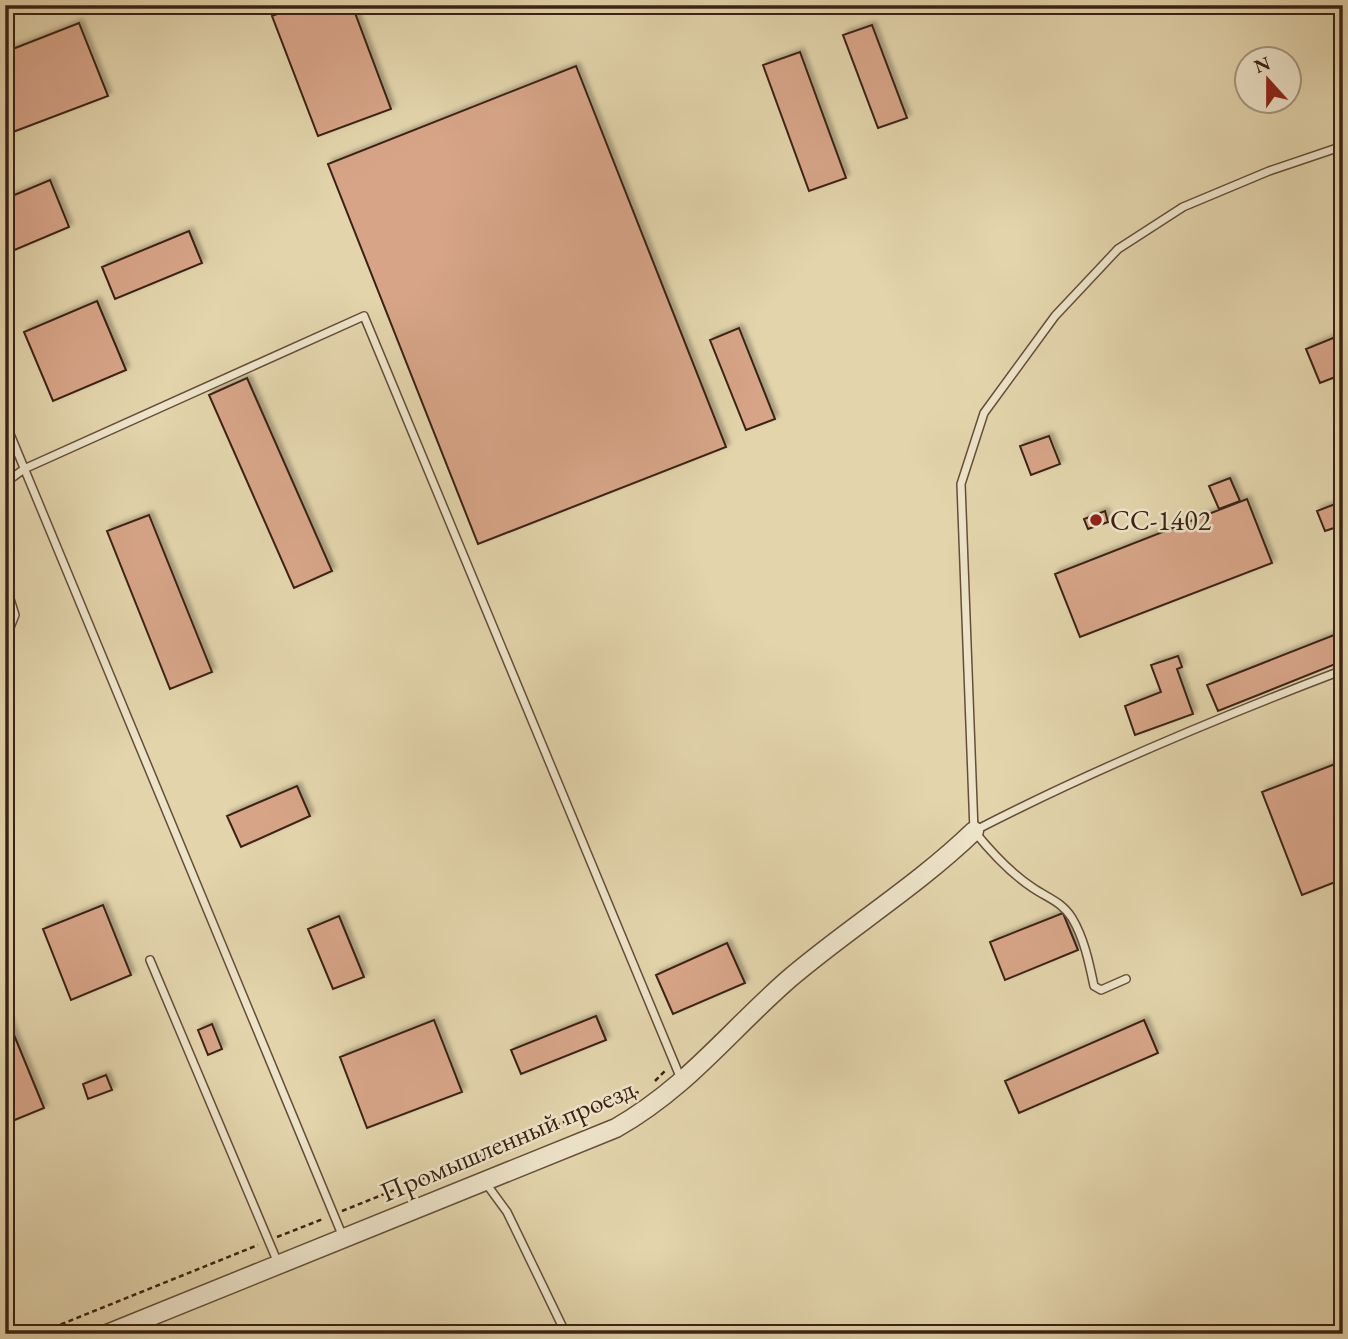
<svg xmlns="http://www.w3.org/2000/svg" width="1348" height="1339" font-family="'EB Garamond',serif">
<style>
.building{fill:#d7a488;stroke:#3b2213;stroke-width:2;filter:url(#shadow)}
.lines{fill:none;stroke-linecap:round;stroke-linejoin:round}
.service-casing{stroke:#654e39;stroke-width:10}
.tertiary-casing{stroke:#654e39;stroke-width:21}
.path{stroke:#3b2213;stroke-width:2.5;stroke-dasharray:5 3.5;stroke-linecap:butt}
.service{stroke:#ede3c9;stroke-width:7}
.tertiary{stroke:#ede3c9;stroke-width:18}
.poi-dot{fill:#8f2418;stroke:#ede3c9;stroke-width:2.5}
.labels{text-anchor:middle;stroke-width:5;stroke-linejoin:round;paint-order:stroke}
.poi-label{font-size:28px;fill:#3b2213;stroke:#ede3c9;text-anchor:start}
.street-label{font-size:28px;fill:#3b2213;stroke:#ede3c9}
</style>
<defs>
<filter id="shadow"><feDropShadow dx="3.5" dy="-3.5" stdDeviation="2" flood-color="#0004"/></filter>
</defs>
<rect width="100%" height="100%" fill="#e3d4ac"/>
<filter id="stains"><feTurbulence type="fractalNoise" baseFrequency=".00286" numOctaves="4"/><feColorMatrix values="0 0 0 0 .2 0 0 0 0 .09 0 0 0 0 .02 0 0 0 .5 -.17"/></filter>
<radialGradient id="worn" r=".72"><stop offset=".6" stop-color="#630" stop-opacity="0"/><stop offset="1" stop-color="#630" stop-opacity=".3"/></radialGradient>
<path class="building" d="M 300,5 L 352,5 L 391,109 L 318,136 L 272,16 Z
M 79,23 L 108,96 L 5,135 L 5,52 Z
M 872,25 L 907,118 L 878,128 L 843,35 Z
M 800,52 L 846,178 L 809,191 L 763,65 Z
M 576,66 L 726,447 L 478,544 L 328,164 Z
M 50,180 L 69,227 L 5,254 L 5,199 Z
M 189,231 L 202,263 L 115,299 L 102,267 Z
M 97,301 L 126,370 L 53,401 L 24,332 Z
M 739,328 L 775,419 L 746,430 L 710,340 Z
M 1343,334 L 1343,374 L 1320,383 L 1306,349 Z
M 247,378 L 332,571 L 294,588 L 209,395 Z
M 1049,436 L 1060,464 L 1031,475 L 1020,446 Z
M 1230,478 L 1240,501 L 1219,509 L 1209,486 Z
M 1247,499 L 1272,563 L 1080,637 L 1055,574 Z
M 1343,501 L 1343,525 L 1325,531 L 1317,511 Z
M 1105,511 L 1108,522 L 1088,529 L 1084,519 Z
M 149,515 L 212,672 L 170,689 L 107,531 Z
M 1334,635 L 1343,661 L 1218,711 L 1207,685 Z
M 1178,656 L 1182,667 L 1177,669 L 1193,714 L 1135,735 L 1125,706 L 1161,692 L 1151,665 Z
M 1343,761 L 1343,879 L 1302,895 L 1262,792 Z
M 297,786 L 310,816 L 241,847 L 227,816 Z
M 103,905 L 131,975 L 71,1000 L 43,929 Z
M 1063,913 L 1078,950 L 1005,980 L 990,942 Z
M 339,916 L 364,977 L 333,989 L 308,929 Z
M 727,943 L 745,983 L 673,1014 L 656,975 Z
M 5,1013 L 44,1108 L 5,1124 Z
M 596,1016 L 606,1040 L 521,1074 L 511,1050 Z
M 434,1020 L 462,1092 L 367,1128 L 340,1057 Z
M 1144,1020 L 1158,1053 L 1019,1113 L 1005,1081 Z
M 212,1024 L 222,1049 L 208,1055 L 198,1030 Z
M 106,1075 L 112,1090 L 88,1099 L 83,1084 Z"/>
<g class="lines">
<defs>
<path id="service" d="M 5,422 L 343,1237
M 5,483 L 24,469 L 364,316 L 681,1079
M 5,583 L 15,615 L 5,640
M 974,831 C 1094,769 1217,718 1343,670
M 150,960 L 278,1263
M 1126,979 L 1101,990 L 1094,986 C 1089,962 1084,938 1072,918 C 1062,902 1048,898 1033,888 C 1010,873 991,852 974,831 L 961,484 L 984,413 L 1055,316 L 1118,249 L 1183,207 L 1269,171 L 1343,146
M 485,1182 L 507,1212 L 566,1334
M 657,1334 L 670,1334"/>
<path id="tertiary" d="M 107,1334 L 616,1128 C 688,1087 729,1031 790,978 C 850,927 917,886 974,831"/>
</defs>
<use href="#service" class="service-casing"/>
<use href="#tertiary" class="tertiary-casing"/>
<path class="path" d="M 655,1081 L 665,1071
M 342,1211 L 641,1091
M 277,1237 L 323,1219
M 37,1334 L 258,1245"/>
<use href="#service" class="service"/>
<use href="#tertiary" class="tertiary"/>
</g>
<circle class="poi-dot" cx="1096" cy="520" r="7"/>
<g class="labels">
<g class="poi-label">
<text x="1110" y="530">СС-1402</text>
</g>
<g class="street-label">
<text transform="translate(507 1140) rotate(-23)" y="10">Промышленный проезд</text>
</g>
</g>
<rect width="1348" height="1339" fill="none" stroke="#e3d4ac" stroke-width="28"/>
<rect x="7" y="7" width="1334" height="1325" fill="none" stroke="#3b2213" stroke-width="3.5"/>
<rect x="14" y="14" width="1320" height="1311" fill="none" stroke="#3b2213" stroke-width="2"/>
<g transform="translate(1268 80) rotate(339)"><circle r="33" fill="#ede3c9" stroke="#a69680" stroke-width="2"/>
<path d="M0-5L12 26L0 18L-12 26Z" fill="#8f2418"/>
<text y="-10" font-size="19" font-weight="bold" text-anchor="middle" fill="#3b2213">N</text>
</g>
<rect width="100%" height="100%" filter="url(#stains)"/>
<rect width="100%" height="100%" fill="url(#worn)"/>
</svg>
